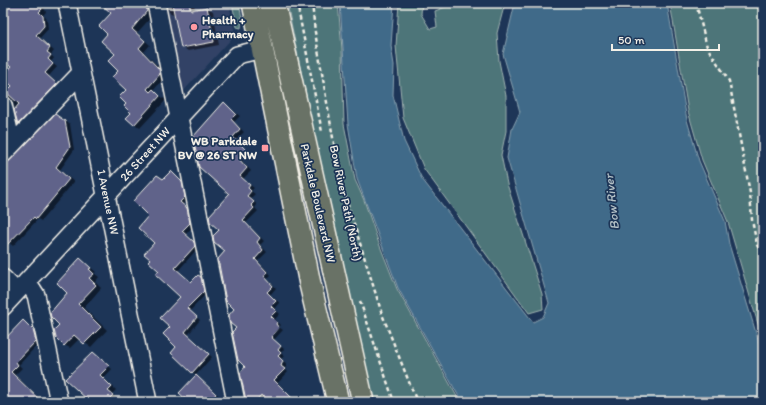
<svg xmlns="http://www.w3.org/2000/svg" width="766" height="405" font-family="Itim,sans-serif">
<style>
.built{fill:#314366}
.green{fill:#4d7579;stroke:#a0b3b0}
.water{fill:#416b89;stroke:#89a1af}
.shadow{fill:#0007}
.building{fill:#60648a;stroke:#f4f1e8}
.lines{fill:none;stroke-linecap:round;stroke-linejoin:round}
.minor-casing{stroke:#f4f1e8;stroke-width:20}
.major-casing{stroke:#f4f1e8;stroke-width:24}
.path{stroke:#f4f1e8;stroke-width:2.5;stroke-dasharray:4 3;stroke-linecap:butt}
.minor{stroke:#1d3557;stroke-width:17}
.major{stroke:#697266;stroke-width:21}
.poi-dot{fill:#ff9aa2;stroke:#1d3557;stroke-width:1.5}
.labels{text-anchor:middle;stroke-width:3.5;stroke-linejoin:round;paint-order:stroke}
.poi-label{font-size:12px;font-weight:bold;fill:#f4f1e8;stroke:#1d3557;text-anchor:start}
.street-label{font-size:12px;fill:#f4f1e8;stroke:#1d3557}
.water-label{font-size:13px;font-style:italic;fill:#b5c2c7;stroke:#1d3557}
</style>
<rect width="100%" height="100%" fill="#1d3557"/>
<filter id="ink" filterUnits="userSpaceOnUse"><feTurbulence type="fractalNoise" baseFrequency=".025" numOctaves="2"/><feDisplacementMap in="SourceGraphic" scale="8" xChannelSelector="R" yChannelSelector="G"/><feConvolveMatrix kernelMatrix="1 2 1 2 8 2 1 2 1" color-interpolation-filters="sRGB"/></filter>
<g filter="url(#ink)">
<path class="built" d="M 160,3 L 229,3 L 235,35 L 179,96 Z"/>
<path class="green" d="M 232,3 L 239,3 L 242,18 L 241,28 L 237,27 Z
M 287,3 L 338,3 L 342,49 L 344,124 L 355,180 L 364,200 L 378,241 L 397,289 L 460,402 L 372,402 L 325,188 Z
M 399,3 L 422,3 L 421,14 L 430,29 L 437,27 L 435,11 L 456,3 L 505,3 L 497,33 L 499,61 L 506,96 L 506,131 L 501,155 L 507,184 L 542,294 L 543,309 L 529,313 L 424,169 L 403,118 L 396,46 Z
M 670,3 L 763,3 L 763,341 L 728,222 L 702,160 L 688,111 Z"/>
<path class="water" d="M 340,3 L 394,3 L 391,46 L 394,65 L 393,95 L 404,141 L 422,179 L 533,322 L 543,317 L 549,303 L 507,158 L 512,129 L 520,112 L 503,54 L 515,3 L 667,3 L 687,120 L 699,161 L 725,221 L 729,244 L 763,356 L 763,402 L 462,402 L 398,288 L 357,179 L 348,124 Z"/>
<path class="shadow" d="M 3,3 L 41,3 L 43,5 L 46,12 L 43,15 L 47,19 L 48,29 L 40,38 L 54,51 L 51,55 L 54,58 L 51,62 L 57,67 L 49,76 L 61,87 L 23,126 L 19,124 L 12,99 L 4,95 L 13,85 L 3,76 L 25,53 L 3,58 Z
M 101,3 L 145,3 L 152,10 L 153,15 L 137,33 L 150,45 L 144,52 L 165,73 L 165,77 L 153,91 L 166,100 L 140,128 L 127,118 L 132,112 L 127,104 L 127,90 L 109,34 L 112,13 Z
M 167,3 L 194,3 L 195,10 L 207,8 L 213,11 L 219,45 L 188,51 L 182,47 L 175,15 L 169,12 Z
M 224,104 L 240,116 L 234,122 L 244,132 L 236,140 L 249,153 L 242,161 L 251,171 L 243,179 L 254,188 L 251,191 L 255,194 L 251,198 L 257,205 L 255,208 L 258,211 L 246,223 L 264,241 L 260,245 L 267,252 L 258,261 L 271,275 L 267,279 L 276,288 L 270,295 L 280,303 L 275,309 L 280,314 L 275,319 L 281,325 L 279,327 L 283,330 L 274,340 L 284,349 L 281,353 L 284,356 L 281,359 L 287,364 L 285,369 L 288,372 L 278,383 L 296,402 L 270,402 L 265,398 L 261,402 L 250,402 L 247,367 L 237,328 L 226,251 L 220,230 L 230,194 Z
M 60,118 L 70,124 L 74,150 L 60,170 L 74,182 L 41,221 L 38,219 L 13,246 L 3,238 L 3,165 L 7,164 Z
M 175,175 L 185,185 L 188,199 L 183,205 L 191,211 L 194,225 L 186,234 L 197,245 L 198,248 L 178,271 L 191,283 L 198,276 L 202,278 L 205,281 L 207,293 L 190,311 L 200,320 L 188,335 L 212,357 L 196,375 L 192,372 L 177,347 L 171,327 L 181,297 L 160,270 L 149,216 L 164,181 Z
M 80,259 L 96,272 L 94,273 L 99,277 L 95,282 L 101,288 L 84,308 L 107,330 L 91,347 L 79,339 L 70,348 L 64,345 L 61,325 Z
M 23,321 L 37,333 L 39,343 L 19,365 L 22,368 L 15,375 L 40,399 L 42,397 L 49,402 L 9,402 L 3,397 L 3,350 Z
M 93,353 L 112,369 L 104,378 L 116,390 L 112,394 L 116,398 L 113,402 L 90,402 Z
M 196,376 L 219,396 L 214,402 L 190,402 Z"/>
<path class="building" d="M 3,3 L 38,3 L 42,9 L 39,12 L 43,16 L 44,26 L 36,35 L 50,48 L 47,52 L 51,55 L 48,59 L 53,64 L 45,73 L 57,84 L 18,124 L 14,110 L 19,104 L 6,92 L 12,86 L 3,77 L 11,67 L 3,60 Z
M 100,3 L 146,3 L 147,11 L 132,29 L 145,41 L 139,48 L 159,69 L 160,74 L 147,89 L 150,92 L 153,89 L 160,96 L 134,125 L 126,118 L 131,113 L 124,106 L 126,104 L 119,97 L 126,90 L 112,77 L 118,71 L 108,61 L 115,54 L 101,41 L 107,34 L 99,26 L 111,13 Z
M 172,3 L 189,3 L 191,10 L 207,7 L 214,42 L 181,48 Z
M 224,102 L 236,114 L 231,119 L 240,129 L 233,137 L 246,150 L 238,158 L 247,168 L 240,176 L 250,185 L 248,188 L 251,191 L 247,196 L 254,202 L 251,205 L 254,208 L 243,220 L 260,238 L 257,242 L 263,250 L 255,259 L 267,272 L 264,276 L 273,286 L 267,292 L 276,301 L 271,306 L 276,311 L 271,316 L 277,322 L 276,324 L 279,328 L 271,337 L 281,346 L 278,350 L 281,353 L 278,356 L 283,361 L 281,366 L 285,369 L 274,380 L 296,402 L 268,402 L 261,395 L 255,402 L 248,402 L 246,400 L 240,373 L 245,367 L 238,360 L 232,332 L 236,328 L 230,323 L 229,315 L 234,309 L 226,301 L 218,259 L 225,251 L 214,242 L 213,236 L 219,230 L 210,222 L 209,216 L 229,194 L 199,167 L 193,137 Z
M 55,114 L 65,121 L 70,147 L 56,167 L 69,179 L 36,219 L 34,217 L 3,249 L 3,167 Z
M 171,171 L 182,182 L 185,197 L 180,202 L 187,208 L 190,223 L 182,231 L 194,242 L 195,246 L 175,268 L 191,282 L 198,275 L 201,277 L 204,291 L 187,308 L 197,317 L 185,332 L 209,354 L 192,373 L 171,353 L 176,347 L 163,334 L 170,327 L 160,318 L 180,297 L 155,274 L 159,271 L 148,261 L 150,259 L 144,254 L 154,243 L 138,228 L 148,216 L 133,201 L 157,175 L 163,179 Z
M 80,258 L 91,268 L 89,269 L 94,274 L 89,278 L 96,285 L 78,304 L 101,327 L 84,344 L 74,335 L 64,346 L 56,338 L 54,330 L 59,325 L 51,317 L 50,313 L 67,293 L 57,283 Z
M 23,320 L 33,330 L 36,341 L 16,362 L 18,365 L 11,372 L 42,402 L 7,402 L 3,398 L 3,341 Z
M 93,352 L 109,366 L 100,375 L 112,387 L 108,391 L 113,395 L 106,402 L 90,402 L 65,379 Z
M 196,375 L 216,394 L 209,402 L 189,402 L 179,393 Z"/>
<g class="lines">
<defs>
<path id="minor" d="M 67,3 L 148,402
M 156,3 L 236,402
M 3,105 L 12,144
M 3,154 L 80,74
M 3,278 L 17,292
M 27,281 L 36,295 L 59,402
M 3,307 L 237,55 L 262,49"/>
<path id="major" d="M 253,3 L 310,284 L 338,402
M 274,3 L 363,402"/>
</defs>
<use href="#minor" class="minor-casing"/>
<use href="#major" class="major-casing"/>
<path class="path" d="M 297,3 L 322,132
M 312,3 L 315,32 L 340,179 L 382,314 L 417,402
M 696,3 L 707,47 L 729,81 L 750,193 L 752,220 L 757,245 L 763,254
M 360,301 L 394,402"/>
<use href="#minor" class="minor"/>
<use href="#major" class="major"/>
</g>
</g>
<g class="poi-dot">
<circle cx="194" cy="27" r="4"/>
<rect x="261" y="144" width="8" height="8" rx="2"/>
</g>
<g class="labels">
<g class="poi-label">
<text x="202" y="24">Health +<tspan x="202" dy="14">Pharmacy</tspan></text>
<text x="257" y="145" text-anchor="end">WB Parkdale<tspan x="257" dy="14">BV @ 26 ST NW</tspan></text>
</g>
<g class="street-label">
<text transform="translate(145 154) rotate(-48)" y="4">26 Street NW</text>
<text transform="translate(108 202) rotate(78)" y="4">1 Avenue NW</text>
<text transform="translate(318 203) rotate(77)" y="4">Parkdale Boulevard NW</text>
<text transform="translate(346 203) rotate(78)" y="4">Bow River Path (North)</text>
</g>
<g class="water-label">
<text transform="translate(611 202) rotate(-96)" y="5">Bow River</text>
</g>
</g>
<rect width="766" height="405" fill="none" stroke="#1d3557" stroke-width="16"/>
<rect x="8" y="8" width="750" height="389" fill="none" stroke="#f4f1e8" stroke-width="1.5" filter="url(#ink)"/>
<path d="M612 44v6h107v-6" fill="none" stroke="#f4f1e8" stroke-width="2"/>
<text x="618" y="44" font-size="12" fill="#f4f1e8" stroke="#1d3557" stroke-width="3" paint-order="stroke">50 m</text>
</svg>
